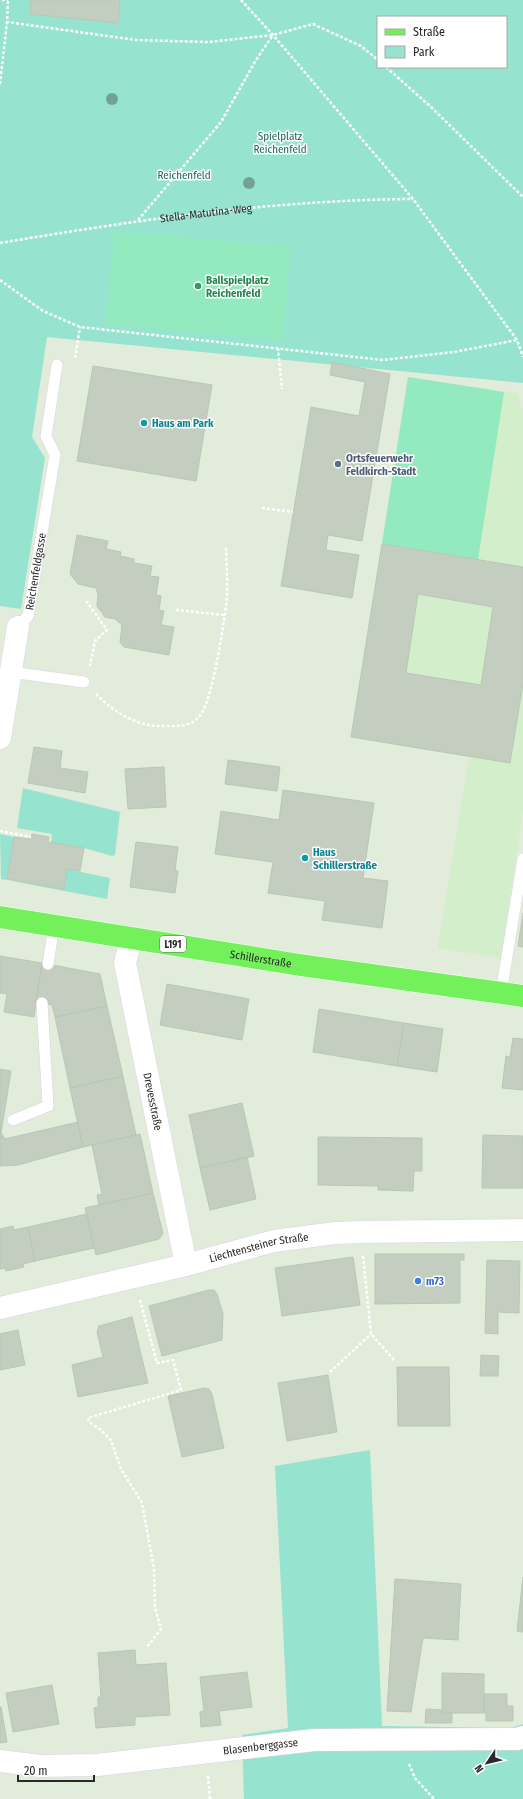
<svg xmlns="http://www.w3.org/2000/svg" width="523" height="1799" font-family="'Fira Sans Condensed',sans-serif">
<style>
.education{fill:#d3eeca}
.green{fill:#96e3cf;fill-rule:evenodd}
.pitch{fill:#92eabe}
.building{fill:#c4cec0;stroke:#bac7b4;fill-rule:evenodd}
.lines{fill:none;stroke-linecap:round;stroke-linejoin:round}
.service-casing{stroke:#e0d0e2;stroke-width:12}
.minor-casing{stroke:#e0d0e2;stroke-width:23}
.primary-casing{stroke:#fff;stroke-width:23}
.path{stroke:#fff;stroke-width:2.5;stroke-dasharray:3 2;stroke-linecap:butt}
.service{stroke:#fff;stroke-width:11}
.minor{stroke:#fff;stroke-width:22}
.primary{stroke:#72f15a;stroke-width:22}
.tree{fill:#73a295}
.leisure-dot{fill:#2e9e5b;stroke:#fff;stroke-width:1.5}
.culture-dot{fill:#0f9aa8;stroke:#fff;stroke-width:1.5}
.service-dot{fill:#5c6f8a;stroke:#fff;stroke-width:1.5}
.shop-dot{fill:#3f7fe0;stroke:#fff;stroke-width:1.5}
.labels{text-anchor:middle;stroke-width:3;stroke-linejoin:round;paint-order:stroke}
.shield{fill:#fff;stroke:#696969;stroke-width:1}
.shield-label{font-size:10px;font-weight:bold;fill:#292929}
.park-label{font-size:11px;fill:#19665c;stroke:#fff}
.street-label{font-size:11px;fill:#292929;stroke:#fff}
.leisure-label{font-size:11px;font-weight:bold;fill:#27864d;stroke:#fff;text-anchor:start}
.culture-label{font-size:11px;font-weight:bold;fill:#0d838f;stroke:#fff;text-anchor:start}
.service-label{font-size:11px;font-weight:bold;fill:#4e5e75;stroke:#fff;text-anchor:start}
.shop-label{font-size:11px;font-weight:bold;fill:#366cbe;stroke:#fff;text-anchor:start}
</style>
<rect width="100%" height="100%" fill="#e1ecdb"/>
<path class="education" d="M 408,377 L 517,393 L 523,413 L 523,811 L 501,958 L 438,948 L 469,757 L 351,737 Z"/>
<path class="green" d="M 0,0 L 523,0 L 523,383 L 47,337 L 32,437 L 45,458 L 21,609 L 0,606 ZM 378,17 L 506,17 L 506,67 L 378,67 Z
M 23,788 L 120,812 L 115,855 L 112,856 L 84,848 L 51,843 L 52,834 L 17,828 Z
M 0,834 L 14,837 L 7,880 L 64,889 L 67,869 L 110,878 L 107,899 L 1,879 Z
M 370,1450 L 382,1726 L 511,1728 L 523,1724 L 523,1799 L 244,1799 L 242,1735 L 288,1728 L 275,1466 Z"/>
<path class="pitch" d="M 114,231 L 291,247 L 283,340 L 106,325 Z
M 408,377 L 504,392 L 478,560 L 382,544 Z"/>
<path class="building" d="M 31,0 L 120,0 L 118,23 L 30,14 Z
M 332,362 L 390,374 L 362,541 L 328,535 L 326,550 L 359,555 L 352,598 L 281,586 L 311,407 L 359,416 L 365,382 L 330,375 Z
M 93,366 L 212,385 L 196,481 L 77,461 Z
M 77,535 L 108,541 L 106,549 L 121,552 L 120,556 L 134,559 L 134,563 L 152,566 L 150,576 L 159,577 L 156,595 L 161,596 L 159,610 L 164,611 L 161,625 L 174,627 L 169,655 L 124,647 L 120,642 L 122,625 L 115,619 L 105,617 L 97,606 L 98,595 L 96,588 L 78,584 L 70,574 Z
M 382,544 L 523,567 L 523,684 L 510,763 L 351,737 ZM 418,594 L 493,607 L 481,685 L 406,673 Z
M 34,747 L 62,751 L 60,768 L 88,772 L 85,793 L 28,783 Z
M 228,760 L 280,767 L 277,791 L 225,784 Z
M 164,767 L 166,807 L 128,809 L 125,769 Z
M 283,790 L 374,803 L 363,878 L 388,881 L 382,928 L 322,920 L 325,901 L 268,893 L 273,862 L 215,854 L 221,811 L 279,820 Z
M 32,834 L 49,837 L 48,842 L 84,848 L 80,871 L 67,869 L 64,889 L 7,879 L 14,837 L 31,839 Z
M 136,842 L 178,847 L 175,870 L 178,871 L 175,893 L 130,887 Z
M 523,913 L 523,947 L 518,946 Z
M 0,956 L 42,963 L 34,1017 L 4,1012 L 7,994 L 0,993 Z
M 42,963 L 100,974 L 107,1006 L 55,1017 L 52,1005 L 36,1002 Z
M 167,984 L 249,999 L 242,1040 L 160,1025 Z
M 107,1006 L 123,1076 L 70,1088 L 55,1017 Z
M 319,1009 L 404,1023 L 397,1066 L 313,1052 Z
M 404,1023 L 443,1029 L 437,1072 L 397,1066 Z
M 513,1038 L 523,1039 L 523,1090 L 502,1088 L 506,1056 L 510,1057 Z
M 0,1069 L 11,1071 L 1,1133 L 5,1139 L 78,1122 L 83,1147 L 18,1165 L 0,1166 Z
M 123,1076 L 136,1135 L 83,1147 L 70,1088 Z
M 242,1103 L 254,1156 L 200,1168 L 189,1115 Z
M 140,1134 L 153,1193 L 99,1205 L 97,1195 L 102,1194 L 92,1145 Z
M 483,1135 L 523,1136 L 523,1188 L 482,1188 Z
M 318,1137 L 422,1138 L 422,1171 L 414,1171 L 413,1191 L 378,1190 L 378,1186 L 318,1185 Z
M 247,1157 L 256,1199 L 210,1210 L 200,1168 Z
M 153,1193 L 163,1234 L 159,1239 L 96,1255 L 85,1208 Z
M 87,1214 L 94,1248 L 35,1261 L 28,1227 Z
M 13,1226 L 14,1230 L 28,1227 L 35,1261 L 23,1264 L 24,1267 L 6,1271 L 5,1268 L 0,1269 L 0,1229 Z
M 375,1254 L 464,1254 L 464,1260 L 460,1260 L 460,1303 L 375,1304 Z
M 353,1257 L 360,1305 L 282,1316 L 275,1268 Z
M 487,1260 L 520,1261 L 519,1313 L 498,1312 L 498,1334 L 485,1333 Z
M 209,1290 L 214,1290 L 217,1294 L 223,1314 L 222,1340 L 162,1356 L 149,1306 Z
M 132,1317 L 148,1383 L 78,1397 L 72,1365 L 103,1357 L 97,1332 L 99,1326 Z
M 18,1330 L 25,1365 L 0,1370 L 0,1334 Z
M 481,1355 L 499,1356 L 498,1376 L 480,1376 Z
M 397,1367 L 449,1367 L 450,1426 L 398,1426 Z
M 328,1375 L 337,1432 L 287,1441 L 278,1383 Z
M 204,1388 L 209,1389 L 212,1394 L 224,1448 L 182,1457 L 168,1396 Z
M 523,1577 L 523,1632 L 517,1631 Z
M 395,1579 L 461,1584 L 458,1640 L 423,1638 L 411,1712 L 387,1711 Z
M 135,1650 L 136,1665 L 166,1663 L 170,1715 L 135,1717 L 135,1725 L 96,1728 L 94,1708 L 98,1707 L 98,1697 L 101,1697 L 98,1653 Z
M 247,1672 L 252,1707 L 219,1711 L 221,1725 L 201,1727 L 200,1712 L 204,1711 L 200,1677 Z
M 442,1673 L 484,1674 L 484,1713 L 442,1713 Z
M 52,1685 L 59,1724 L 13,1732 L 6,1693 Z
M 484,1694 L 507,1694 L 507,1706 L 513,1706 L 513,1721 L 486,1721 L 486,1713 L 484,1713 Z
M 0,1707 L 1,1707 L 7,1742 L 0,1743 Z
M 426,1709 L 442,1710 L 442,1713 L 452,1713 L 452,1723 L 425,1723 Z"/>
<g class="lines">
<defs>
<g id="service">
<path id="s2" d="M 18,627 L 28,616 L 55,455 L 46,436 L 57,365"/>
<path d="M 10,672 L 84,682"/>
<path d="M 48,964 L 54,926"/>
<path d="M 501,993 L 523,859"/>
<path d="M 13,1120 L 48,1106 L 42,1003"/>
</g>
<g id="minor">
<path d="M 0,738 L 18,627"/>
<path id="s3" d="M 131,938 L 125,963 L 186,1265"/>
<path id="s4" d="M 0,1308 L 186,1265 L 274,1241 L 335,1233 L 360,1232 L 523,1230"/>
<path id="s5" d="M 0,1761 L 40,1766 L 97,1765 L 314,1740 L 517,1739 L 523,1737"/>
</g>
<g id="primary">
<path id="s6" d="M 0,917 L 300,965 L 523,996"/>
</g>
</defs>
<use href="#service" class="service-casing"/>
<use href="#minor" class="minor-casing"/>
<use href="#primary" class="primary-casing"/>
<g class="path">
<path d="M 2,0 L 8,0"/>
<path d="M 241,0 L 273,35 L 413,199 L 517,340 L 523,357"/>
<path d="M 8,1 L 7,22 L 136,40 L 209,42 L 273,35 L 313,24 L 361,46 L 378,60"/>
<path d="M 386,67 L 431,107 L 523,197"/>
<path d="M 0,84 L 7,22"/>
<path d="M 138,220 L 221,122 L 256,60 L 273,35"/>
<path id="s1" d="M 0,243 C 137,220 273,200 413,199"/>
<path d="M 0,280 L 43,311 L 80,327 L 383,360 L 454,352 L 517,340"/>
<path d="M 278,348 L 282,389"/>
<path d="M 75,358 L 80,327"/>
<path d="M 262,508 L 293,512"/>
<path d="M 86,601 L 107,630 L 95,641 L 90,666"/>
<path d="M 176,610 L 224,615"/>
<path d="M 96,694 C 114,712 137,727 163,726 C 177,726 192,728 201,714 C 213,698 225,618 227,596 C 228,580 226,563 226,547"/>
<path d="M 0,831 L 31,837"/>
<path d="M 363,1256 L 371,1334 L 394,1360"/>
<path d="M 140,1300 L 157,1363 L 173,1360 L 181,1390 L 88,1418 L 89,1422 L 101,1430 L 111,1440 L 121,1469 L 142,1503 L 154,1569 L 155,1608 L 161,1629 L 146,1648"/>
<path d="M 330,1372 L 371,1334"/>
<path d="M 409,1764 L 415,1778 L 434,1799"/>
<path d="M 208,1776 L 210,1799"/>
</g>
<use href="#service" class="service"/>
<use href="#minor" class="minor"/>
<use href="#primary" class="primary"/>
</g>
<g class="tree">
<circle cx="112" cy="99" r="6"/>
<circle cx="249" cy="183" r="6"/>
</g>
<circle class="leisure-dot" cx="198" cy="286" r="4"/>
<g class="culture-dot">
<circle cx="144" cy="423" r="4"/>
<circle cx="305" cy="858" r="4"/>
</g>
<circle class="service-dot" cx="338" cy="464" r="4"/>
<circle class="shop-dot" cx="418" cy="1281" r="4"/>
<g class="labels">
<rect class="shield" x="160" y="936" width="26" height="16" rx="3"/>
<g class="shield-label">
<text x="173" y="948">L191</text>
</g>
<g class="park-label">
<text x="280" y="140">Spielplatz<tspan x="280" dy="13">Reichenfeld</tspan></text>
<text x="184" y="179">Reichenfeld</text>
</g>
<g class="street-label">
<text dy="4" stroke="none"><textPath href="#s1" startOffset="208">Stella-Matutina-Weg</textPath></text>
<text dy="4" stroke="none"><textPath href="#s2" startOffset="60">Reichenfeldgasse</textPath></text>
<text dy="4" stroke="none"><textPath href="#s6" startOffset="264">Schillerstraße</textPath></text>
<text dy="4" stroke="none"><textPath href="#s3" startOffset="167">Drevesstraße</textPath></text>
<text dy="4" stroke="none"><textPath href="#s4" startOffset="266">Liechtensteiner Straße</textPath></text>
<text dy="4" stroke="none"><textPath href="#s5" startOffset="262">Blasenberggasse</textPath></text>
</g>
<g class="leisure-label">
<text x="206" y="284">Ballspielplatz<tspan x="206" dy="13">Reichenfeld</tspan></text>
</g>
<g class="culture-label">
<text x="152" y="427">Haus am Park</text>
<text x="313" y="856">Haus<tspan x="313" dy="13">Schillerstraße</tspan></text>
</g>
<g class="service-label">
<text x="346" y="462">Ortsfeuerwehr<tspan x="346" dy="13">Feldkirch-Stadt</tspan></text>
</g>
<g class="shop-label">
<text x="426" y="1285">m73</text>
</g>
</g>
<rect x="377" y="16" width="130" height="52" fill="#ffffff" stroke="#a9a9a9"/>
<rect x="385" y="29" width="20" height="6" fill="#72f15a" stroke="#a9a9a9"/>
<text x="413" y="36" font-size="12" fill="#292929">Straße</text>
<rect x="385" y="46" width="20" height="12" fill="#96e3cf" stroke="#a9a9a9"/>
<text x="413" y="56" font-size="12" fill="#292929">Park</text>
<g transform="translate(487 1763) rotate(235)" stroke="#ffffff" stroke-width="3" paint-order="stroke">
<path d="M0-3L7 15L0 10L-7 15Z" fill="#292929"/>
<text y="-6" font-size="11" font-weight="bold" text-anchor="middle" fill="#292929">N</text>
</g>
<path d="M18 1775v6h76v-6" fill="none" stroke="#292929" stroke-width="2"/>
<text x="24" y="1775" font-size="12" fill="#292929" stroke="#ffffff" stroke-width="3" paint-order="stroke">20 m</text>
</svg>
